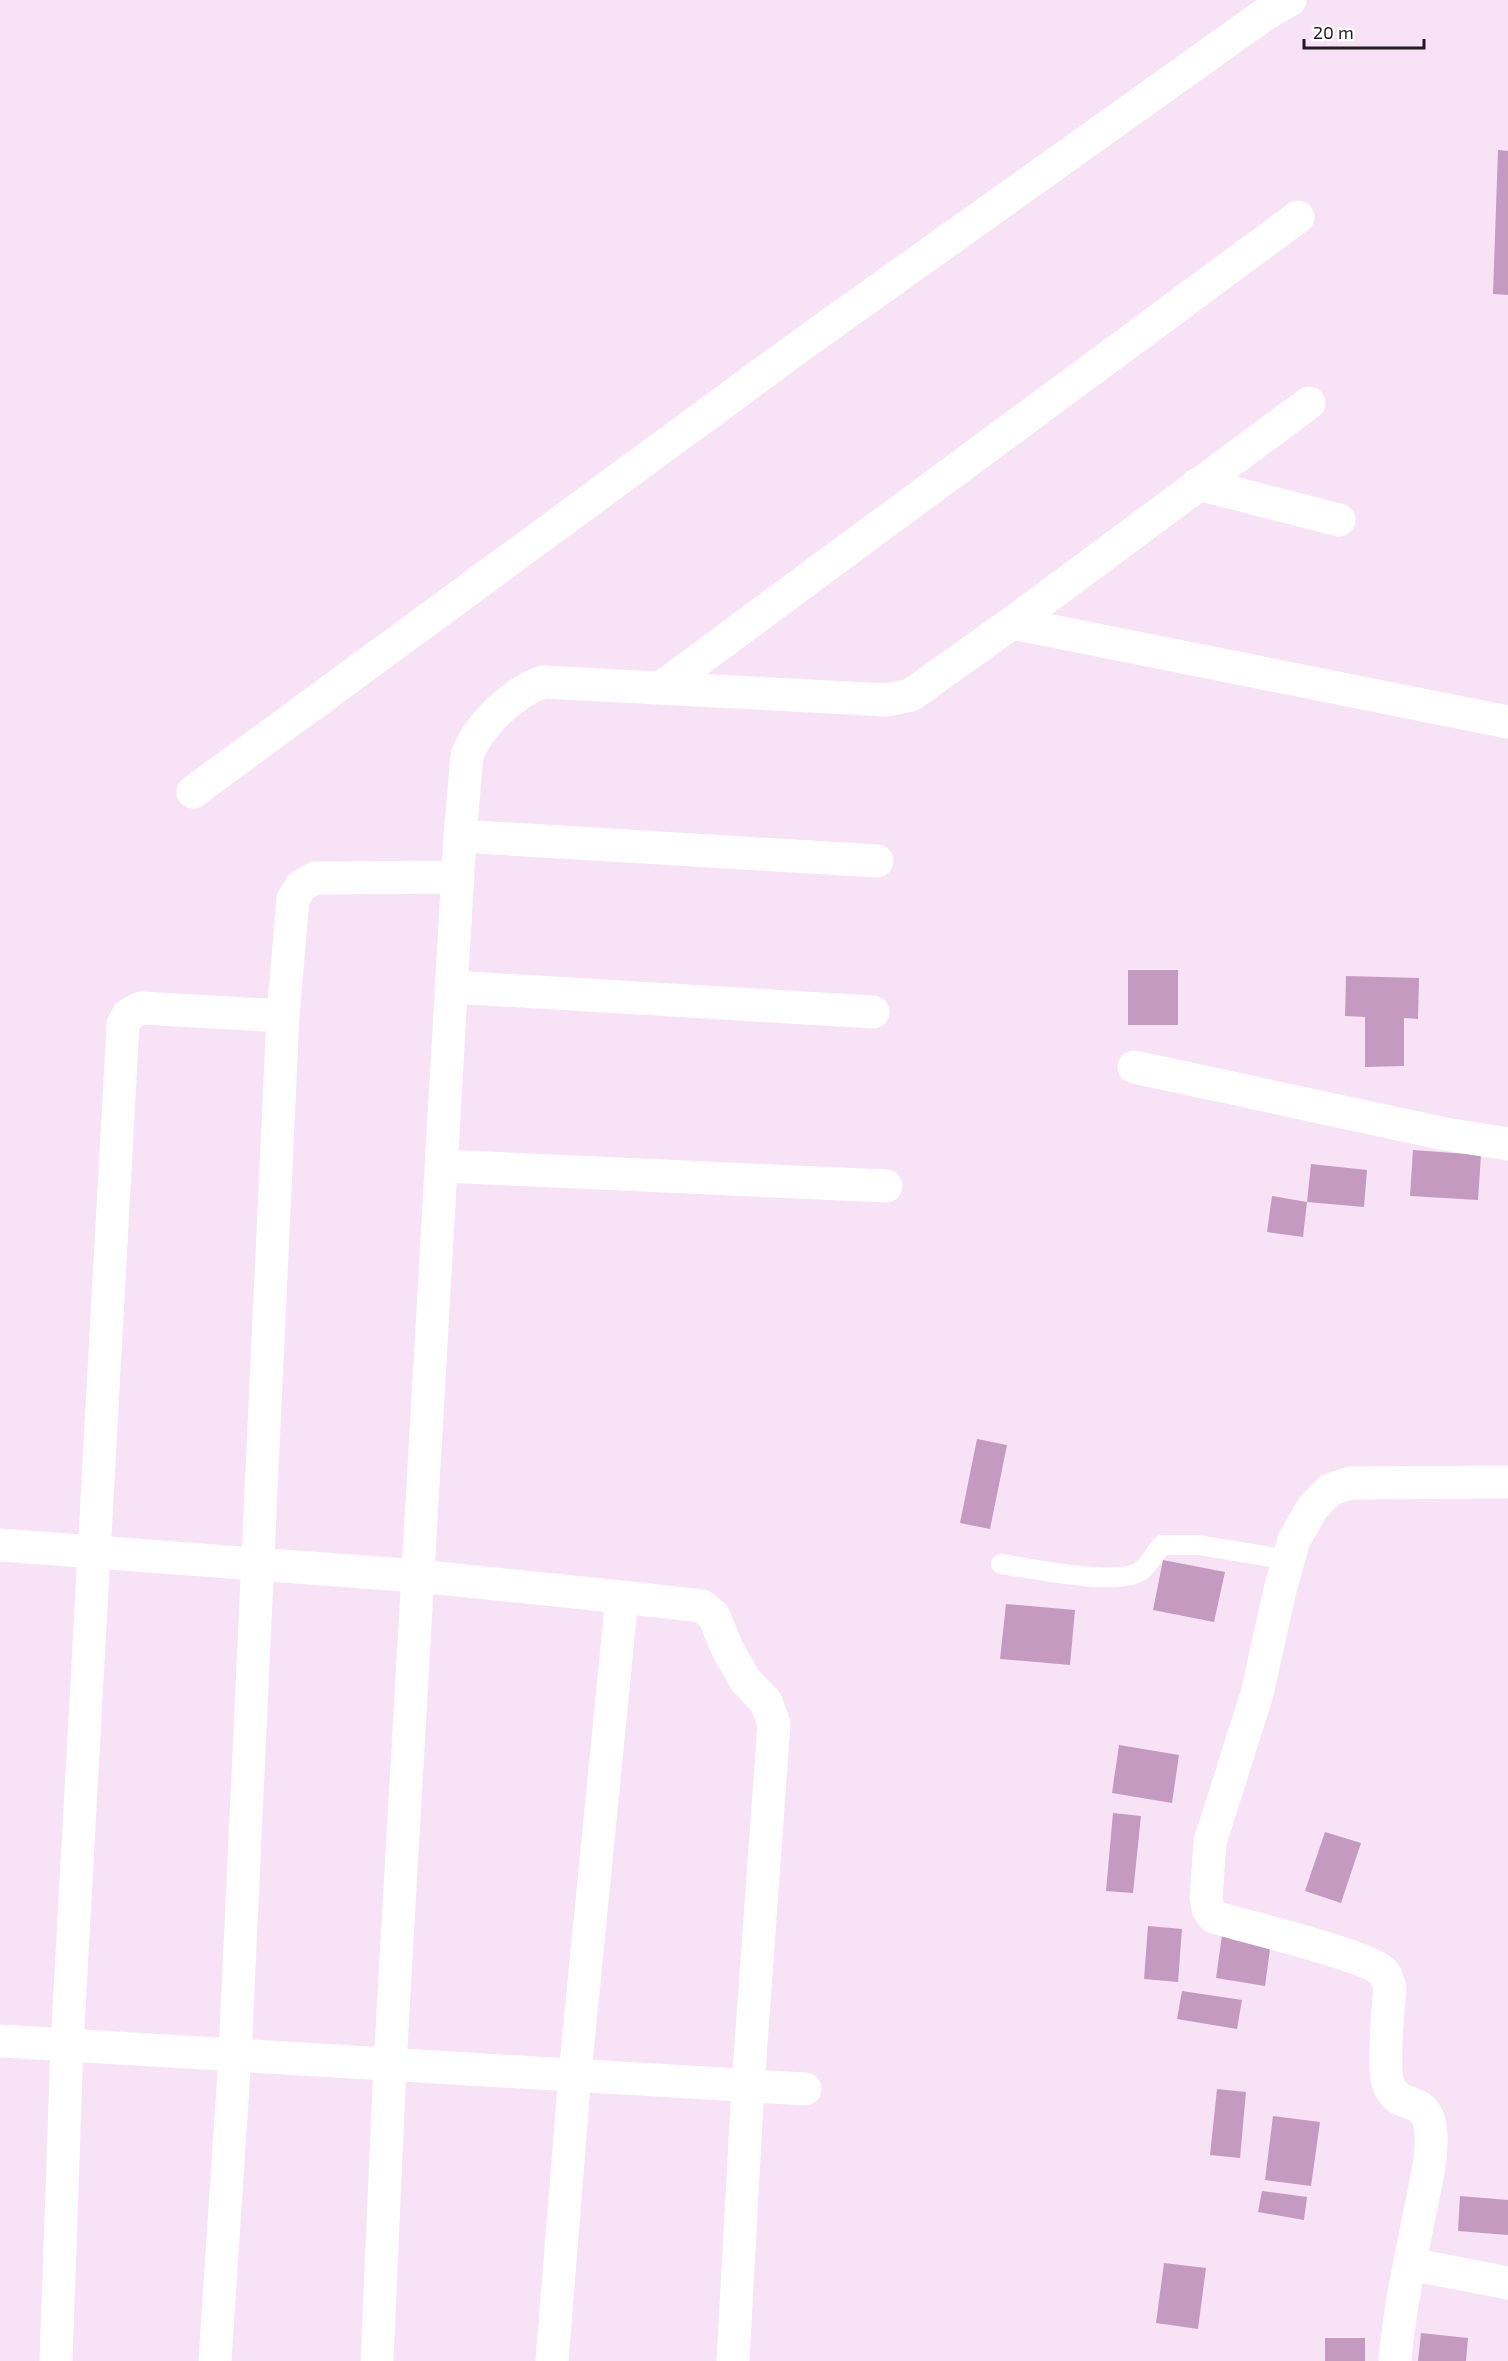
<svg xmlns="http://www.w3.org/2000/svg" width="1508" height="2361" font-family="'Exo 2',sans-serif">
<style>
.building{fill:#c49ac0}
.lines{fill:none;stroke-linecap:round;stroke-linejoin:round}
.service{stroke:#fff;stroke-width:20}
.minor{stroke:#fff;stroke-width:33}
</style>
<rect width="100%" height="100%" fill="#f8e2f6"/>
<path class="building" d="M 1498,150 L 1508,151 L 1508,295 L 1493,294 Z
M 1128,970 L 1178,970 L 1178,1025 L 1128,1025 Z
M 1346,976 L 1419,978 L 1418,1019 L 1404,1018 L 1404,1066 L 1365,1067 L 1365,1017 L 1345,1016 Z
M 1413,1150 L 1481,1155 L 1478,1200 L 1410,1196 Z
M 1311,1164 L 1367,1170 L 1364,1207 L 1307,1202 Z
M 1272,1196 L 1307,1202 L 1303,1237 L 1267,1232 Z
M 977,1439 L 1007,1445 L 990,1529 L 960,1523 Z
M 1163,1560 L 1225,1572 L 1214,1622 L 1153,1610 Z
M 1006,1604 L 1075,1610 L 1070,1665 L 1000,1659 Z
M 1119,1745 L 1179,1755 L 1172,1803 L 1112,1793 Z
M 1113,1813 L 1141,1816 L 1133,1893 L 1106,1891 Z
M 1325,1832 L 1361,1843 L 1341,1903 L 1305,1891 Z
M 1148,1926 L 1182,1929 L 1178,1982 L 1144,1979 Z
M 1222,1935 L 1271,1942 L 1265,1986 L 1216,1978 Z
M 1182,1991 L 1242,2000 L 1237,2029 L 1177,2019 Z
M 1217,2089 L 1246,2092 L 1240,2158 L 1210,2155 Z
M 1273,2116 L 1320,2122 L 1311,2186 L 1265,2180 Z
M 1262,2191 L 1307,2197 L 1304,2220 L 1258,2212 Z
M 1460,2196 L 1508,2200 L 1508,2235 L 1458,2231 Z
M 1164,2263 L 1206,2268 L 1198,2329 L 1156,2323 Z
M 1421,2333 L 1468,2338 L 1466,2361 L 1418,2361 Z
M 1325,2338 L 1365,2338 L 1365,2361 L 1325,2361 Z"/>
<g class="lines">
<path class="service" d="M 1001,1564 C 1030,1568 1120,1588 1142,1570 C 1149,1564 1155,1553 1162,1545 L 1198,1545 L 1289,1560"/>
<path class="minor" d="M 1198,484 L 1339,520
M 1012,623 L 1508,722
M 662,687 L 1298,217
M 193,792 L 807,341 L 1264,15 L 1290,0
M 460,836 L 877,861
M 452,987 L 873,1012
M 1134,1067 L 1445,1134 L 1508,1144
M 442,1166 L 886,1186
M 0,1545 L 418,1576 L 622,1597 L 575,2074 L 552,2361
M 622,1597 L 702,1606 L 714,1616 L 727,1648 L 745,1680 L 766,1702 L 774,1724 L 748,2085 L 733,2361
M 0,2041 L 805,2089
M 1410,2264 L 1508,2283
M 56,2361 L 67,2046 L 123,1025 L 128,1015 L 141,1008 L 283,1016
M 215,2361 L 235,2055 L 283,1016 L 293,899 L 301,886 L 315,878 L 458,877
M 377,2361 L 390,2064 L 460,836 L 467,756 C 477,727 513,692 543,682 L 887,700 L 911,695 L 1012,623 L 1309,403
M 1395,2361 C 1399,2311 1410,2262 1420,2212 C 1425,2187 1432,2160 1431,2135 C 1429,2090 1398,2114 1388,2083 C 1383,2067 1388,2007 1390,1987 C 1388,1983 1387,1978 1385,1974 C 1371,1955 1245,1927 1214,1917 L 1208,1909 L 1206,1898 L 1210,1842 L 1257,1694 L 1280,1590 L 1294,1540 L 1313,1507 L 1331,1489 L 1351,1483 L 1508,1482"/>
</g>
<path d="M1304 39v9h120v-9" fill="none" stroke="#221b21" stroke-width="3"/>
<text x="1313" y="39" font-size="18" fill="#221b21" stroke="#ffffff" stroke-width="4.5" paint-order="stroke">20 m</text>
</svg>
